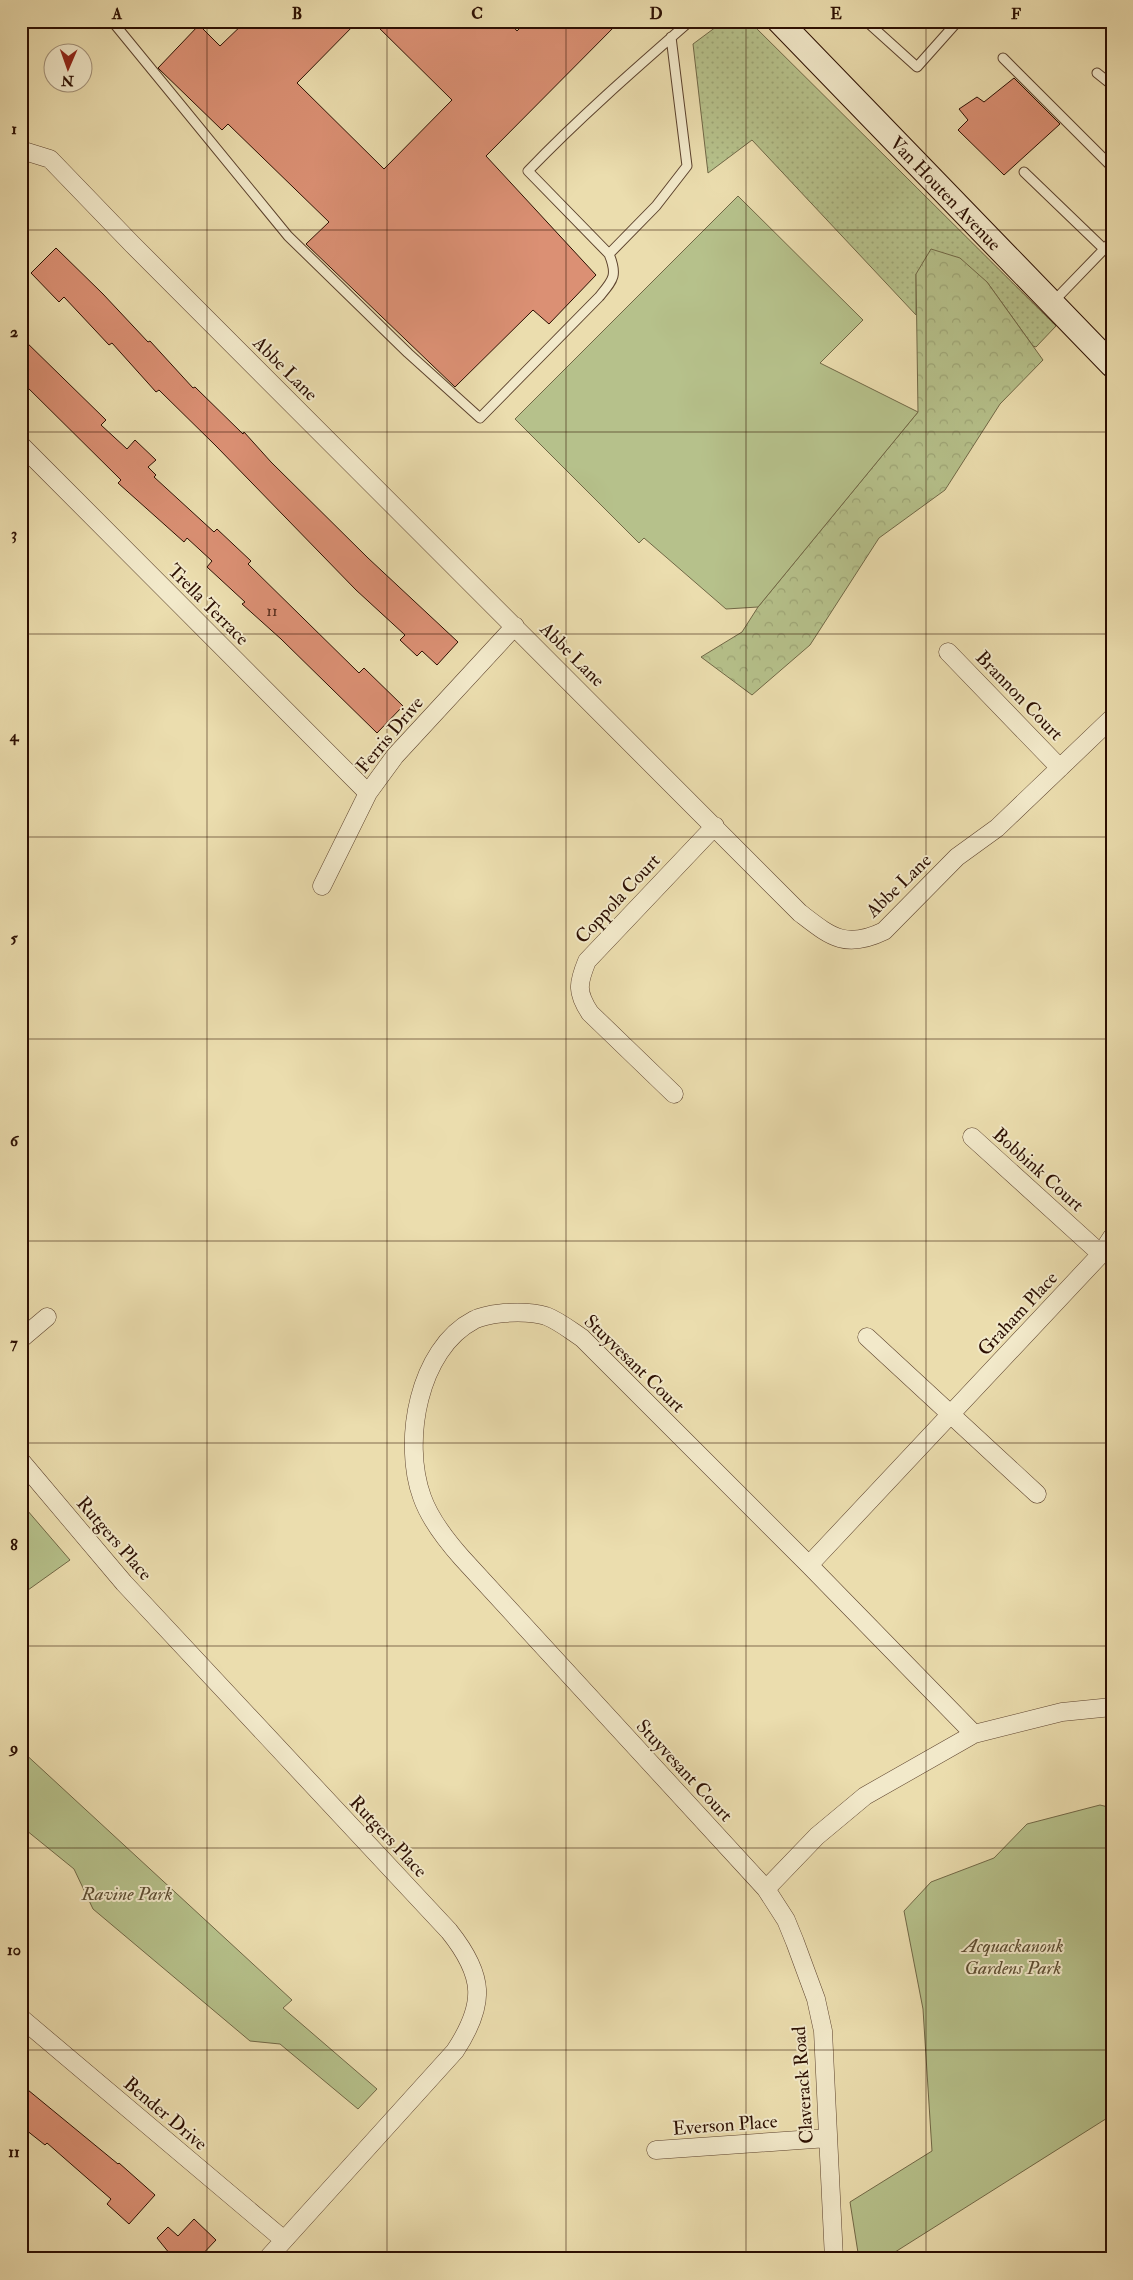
<svg xmlns="http://www.w3.org/2000/svg" width="1133" height="2280" font-family="'IM FELL Double Pica',serif">
<style>
.grass{fill:url(#grass-dots);stroke:#716846}
.forest{fill:url(#forest-crowns);stroke:#716846}
.park{fill:#b6c18b;stroke:#716846}
.building{fill:#db9074;stroke:#2c0f02}
.lines{fill:none;stroke-linecap:round;stroke-linejoin:round}
.service-casing{stroke:#5c422d;stroke-width:11}
.minor-casing{stroke:#5c422d;stroke-width:19}
.secondary-casing{stroke:#2c0f02;stroke-width:26}
.service{stroke:#f2e9ca;stroke-width:9}
.minor{stroke:#f2e9ca;stroke-width:18}
.secondary{stroke:#f2e9ca;stroke-width:24}
.grid{fill:none;stroke:#2c0f02;stroke-width:1;stroke-opacity:0.55}
.labels{text-anchor:middle;stroke-width:4;stroke-linejoin:round;paint-order:stroke}
.number-label{font-size:16px;fill:#582f1e}
.street-label{font-size:19px;fill:#2c0f02;stroke:#f2e9ca}
.park-label{font-size:19px;font-style:italic;fill:#5c4d32;stroke:#f2e9ca}
.neatline{fill:none;stroke:#2c0f02;stroke-width:2}
.grid-label{font-size:16px;text-anchor:middle;font-weight:bold;fill:#2c0f02}
</style>
<defs>
<pattern id="grass-dots" width="8" height="8" patternUnits="userSpaceOnUse" patternTransform="scale(1.25)"><rect width="8" height="8" fill="#b6c18b"/><path d="M2 2h.1M6 6h.1" fill="none" stroke="#9da576" stroke-width="1.8" stroke-linecap="round"/></pattern>
<pattern id="forest-crowns" width="20" height="18" patternUnits="userSpaceOnUse" patternTransform="scale(1.25)"><rect width="20" height="18" fill="#b6c18b"/><path d="M2 6a3 3 0 1 1 6 0M12 15a3 3 0 1 1 6 0" fill="none" stroke="#9da576"/></pattern>
</defs>
<rect width="100%" height="100%" fill="#ebddae"/>
<filter id="stains"><feTurbulence type="fractalNoise" baseFrequency=".004" numOctaves="4"/><feColorMatrix values="0 0 0 0 .2 0 0 0 0 .09 0 0 0 0 .02 0 0 0 .5 -.17"/></filter>
<radialGradient id="worn" r=".72"><stop offset=".6" stop-color="#630" stop-opacity="0"/><stop offset="1" stop-color="#630" stop-opacity=".3"/></radialGradient>
<path class="grass" d="M 724,21 L 750,22 L 1056,326 L 1036,347 L 1033,346 L 987,282 L 916,274 L 916,315 L 752,140 L 708,173 L 693,44 Z"/>
<path class="forest" d="M 931,249 L 960,258 L 987,282 L 1043,360 L 1000,404 L 945,490 L 879,538 L 810,645 L 752,695 L 701,657 L 742,632 L 758,607 L 918,412 L 916,274 Z"/>
<path class="park" d="M 738,196 L 863,320 L 820,363 L 918,412 L 758,607 L 726,609 L 644,538 L 639,543 L 515,419 Z
M 27,1510 L 70,1560 L 21,1595 L 21,1516 Z
M 21,1750 L 292,2000 L 283,2008 L 377,2089 L 358,2109 L 280,2044 L 250,2041 L 93,1909 L 74,1869 L 21,1826 Z
M 1100,1805 L 1112,1808 L 1112,2115 L 884,2259 L 859,2259 L 850,2202 L 932,2151 L 923,2009 L 904,1911 L 931,1882 L 994,1858 L 1027,1824 Z"/>
<path class="building" d="M 246,21 L 358,21 L 297,83 L 384,169 L 452,100 L 372,21 L 508,21 L 517,31 L 527,21 L 620,21 L 486,156 L 596,275 L 549,324 L 533,310 L 455,387 L 306,244 L 329,222 L 228,124 L 222,130 L 158,68 L 199,25 L 220,46 Z
M 1014,78 L 1060,124 L 1004,175 L 958,130 L 968,120 L 959,109 L 977,97 L 984,102 Z
M 56,248 L 103,294 L 148,342 L 150,341 L 193,388 L 195,387 L 243,434 L 244,432 L 271,462 L 368,558 L 458,642 L 437,665 L 422,651 L 417,656 L 400,640 L 405,635 L 356,590 L 216,446 L 159,390 L 156,392 L 112,343 L 109,345 L 64,297 L 59,302 L 31,273 Z
M 21,337 L 106,420 L 101,425 L 127,449 L 135,440 L 156,460 L 148,467 L 156,475 L 154,477 L 214,532 L 217,529 L 251,561 L 248,564 L 359,673 L 364,668 L 403,706 L 377,733 L 281,639 L 242,604 L 245,602 L 207,567 L 212,561 L 187,538 L 184,542 L 118,483 L 121,480 L 21,381 Z
M 28,2090 L 118,2164 L 119,2163 L 155,2195 L 129,2224 L 107,2204 L 111,2199 L 47,2143 L 45,2145 L 21,2126 L 21,2098 Z
M 194,2219 L 216,2240 L 198,2259 L 174,2259 L 157,2238 L 168,2227 L 178,2236 Z"/>
<g class="lines">
<defs>
<path id="service" d="M 112,21 L 288,236 L 408,353 L 480,418 L 599,297 C 613,280 618,276 609,254
M 866,21 L 917,67 L 958,21
M 671,37 L 687,166 L 656,206 L 609,254 L 528,171 C 579,118 634,70 690,21
M 1003,58 L 1112,167
M 1097,73 L 1112,85
M 1024,172 L 1104,249
M 1053,302 L 1112,241
M 1100,353 L 1112,339"/>
<path id="minor" d="M 21,150 L 50,159 L 132,244 L 800,913 C 830,936 845,950 884,931 L 957,857 L 997,828 L 1112,718
M 21,445 L 368,793
M 948,652 L 1060,768
M 322,886 L 368,793 L 395,756 L 515,626
M 674,1094 L 590,1013 C 576,992 578,983 587,961 L 715,826
M 972,1137 L 1101,1254
M 867,1337 L 1037,1494
M 21,1339 L 47,1317
M 21,1461 L 124,1583 L 449,1931 C 485,1976 486,2004 455,2051 L 267,2259
M 809,1565 L 1101,1254 L 1112,1237
M 766,1889 L 817,1836 L 865,1796 L 974,1734 L 1062,1712 L 1112,1707
M 21,2018 L 284,2240
M 656,2150 L 828,2138
M 834,2259 L 823,2031 L 816,1999 L 795,1942 L 786,1920 L 766,1889 L 462,1558 C 446,1540 430,1520 422,1497 C 402,1442 418,1349 474,1320 C 483,1315 495,1314 504,1313 C 518,1312 533,1312 546,1316 C 559,1321 570,1330 582,1338 L 809,1565 L 974,1734"/>
<path id="secondary" d="M 779,21 L 1112,365"/>
</defs>
<use href="#service" class="service-casing"/>
<use href="#minor" class="minor-casing"/>
<use href="#secondary" class="secondary-casing"/>
<use href="#service" class="service"/>
<use href="#minor" class="minor"/>
<use href="#secondary" class="secondary"/>
</g>
<path class="grid" d="M 207,21 L 207,2259M 387,21 L 387,2259M 566,21 L 566,2259M 746,21 L 746,2259M 926,21 L 926,2259M 21,230 L 1112,230M 21,432 L 1112,432M 21,634 L 1112,634M 21,837 L 1112,837M 21,1039 L 1112,1039M 21,1241 L 1112,1241M 21,1443 L 1112,1443M 21,1646 L 1112,1646M 21,1848 L 1112,1848M 21,2050 L 1112,2050"/>
<g class="labels">
<g class="number-label">
<text x="272" y="616">11</text>
</g>
<g class="street-label">
<text transform="translate(946 193) rotate(46)" y="7">Van Houten Avenue</text>
<text transform="translate(286 368) rotate(45)" y="7">Abbe Lane</text>
<text transform="translate(209 604) rotate(45)" y="7">Trella Terrace</text>
<text transform="translate(573 654) rotate(45)" y="7">Abbe Lane</text>
<text transform="translate(1020 695) rotate(46)" y="7">Brannon Court</text>
<text transform="translate(389 734) rotate(-50)" y="7">Ferris Drive</text>
<text transform="translate(898 885) rotate(-44)" y="7">Abbe Lane</text>
<text transform="translate(617 898) rotate(-47)" y="7">Coppola Court</text>
<text transform="translate(1039 1169) rotate(42)" y="7">Bobbink Court</text>
<text transform="translate(1017 1313) rotate(-47)" y="7">Graham Place</text>
<text transform="translate(635 1363) rotate(44)" y="7">Stuyvesant Court</text>
<text transform="translate(115 1538) rotate(49)" y="7">Rutgers Place</text>
<text transform="translate(685 1770) rotate(47)" y="7">Stuyvesant Court</text>
<text transform="translate(389 1836) rotate(47)" y="7">Rutgers Place</text>
<text transform="translate(802 2085) rotate(-94)" y="7">Claverack Road</text>
<text transform="translate(166 2113) rotate(40)" y="7">Bender Drive</text>
<text transform="translate(725 2124) rotate(-4)" y="7">Everson Place</text>
</g>
<g class="park-label">
<text x="127" y="1900">Ravine Park</text>
<text x="1013" y="1952">Acquackanonk<tspan x="1013" dy="22">Gardens Park</tspan></text>
</g>
</g>
<rect width="1133" height="2280" fill="none" stroke="#ebddae" stroke-width="55"/>
<g transform="translate(68 68) rotate(182)"><circle r="24" fill="#f2e9ca" stroke="#a3927a"/>
<path d="M0-4L9 19L0 12L-9 19Z" fill="#8f2418"/>
<text y="-8" font-size="14" font-weight="bold" text-anchor="middle" fill="#2c0f02">N</text>
</g>
<rect x="28" y="28" width="1078" height="2224" class="neatline"/>
<g class="grid-label">
<text x="117" y="19">A</text>
<text x="297" y="19">B</text>
<text x="477" y="19">C</text>
<text x="656" y="19">D</text>
<text x="836" y="19">E</text>
<text x="1016" y="19">F</text>
<text x="14" y="134">1</text>
<text x="14" y="337">2</text>
<text x="14" y="539">3</text>
<text x="14" y="741">4</text>
<text x="14" y="943">5</text>
<text x="14" y="1146">6</text>
<text x="14" y="1348">7</text>
<text x="14" y="1550">8</text>
<text x="14" y="1753">9</text>
<text x="14" y="1955">10</text>
<text x="14" y="2157">11</text>
</g>
<rect width="100%" height="100%" filter="url(#stains)"/>
<rect width="100%" height="100%" fill="url(#worn)"/>
</svg>
